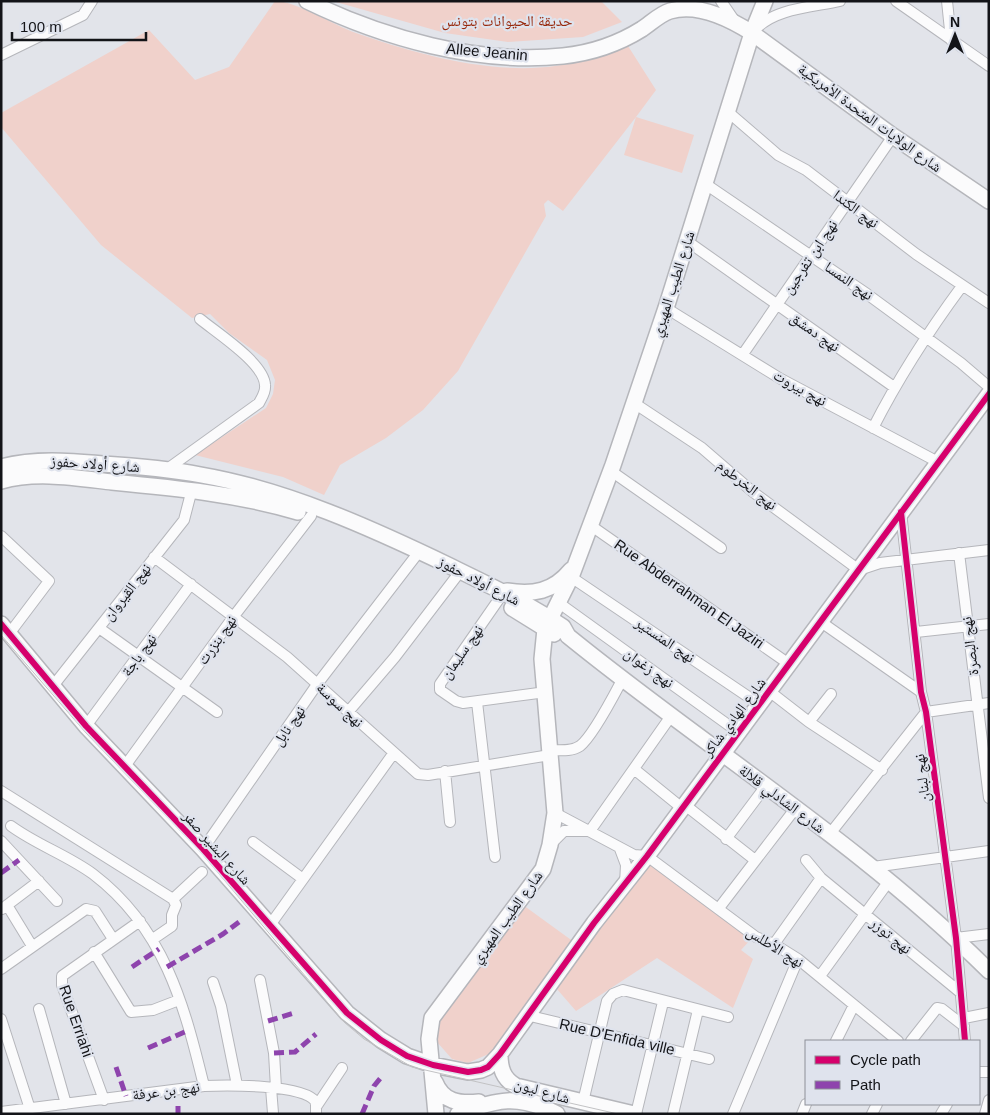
<svg xmlns="http://www.w3.org/2000/svg" width="990" height="1115" font-family="Arial,'Noto Naskh Arabic',sans-serif">
<style>
.green{fill:#f0d1cb}
.lines{fill:none;stroke-linecap:round;stroke-linejoin:round}
.street-casing{stroke:#b5b6bb;stroke-width:12}
.secondary-casing{stroke:#b5b6bb;stroke-width:18}
.street{stroke:#fbfbfc;stroke-width:10}
.secondary{stroke:#fbfbfc;stroke-width:15}
.tram{stroke:#c2c2c4;stroke-width:1}
.quiet{stroke:#8e44ad;stroke-width:5;stroke-dasharray:10 5;stroke-linecap:butt}
.cycleway-casing{stroke:#dfe3ed;stroke-width:9}
.cycleway{stroke:#d6006c;stroke-width:6}
.labels{text-anchor:middle;stroke-width:4.5;stroke-linejoin:round;paint-order:stroke}
.park-label{font-size:15px;fill:#98290d;stroke:#dfe3ed}
.street-label{font-size:15px;fill:#131418;stroke:#dfe3ed}
</style>
<rect width="100%" height="100%" fill="#e2e4ea"/>
<path class="green" d="M 275,1 C 296,1 335,26 356,33 C 415,54 492,75 555,66 C 581,63 604,54 628,46 L 656,90 L 636,117 L 694,135 L 682,173 L 624,155 L 636,117 L 563,211 L 548,200 L 544,204 L 546,216 L 458,371 L 423,410 L 386,438 L 340,465 L 324,495 L 283,477 L 195,455 L 266,408 L 273,394 L 275,380 L 267,360 L 229,333 L 210,314 L 192,318 L 101,245 L 1,127 L 1,113 L 149,30 L 195,80 L 229,67 Z
M 336,2 L 601,1 L 622,22 L 583,37 L 508,42 L 445,33 Z
M 649,863 L 752,938 L 741,950 L 753,959 L 733,1008 L 657,958 L 576,1011 L 556,988 Z
M 523,905 L 574,942 L 491,1053 L 468,1063 L 452,1059 L 437,1042 L 436,1022 Z"/>
<g class="lines">
<defs>
<path id="street" d="M 721,1 L 734,20
M 896,1 L 989,66
M 947,1 L 951,40
M 755,30 C 774,8 814,7 840,1
M 1,55 L 83,15 L 92,1
M 727,111 L 778,155 L 806,170 L 916,254 L 989,303
M 704,183 L 867,294 L 961,363 L 989,387
M 687,241 L 894,387
M 666,308 L 781,379 L 938,462
M 743,354 L 893,136
M 634,403 L 702,448 L 753,492 L 859,570 L 880,563 L 989,550
M 873,428 C 899,377 928,332 962,286
M 170,467 L 259,403 C 262,397 266,392 265,385 C 264,363 217,333 200,319
M 611,471 L 721,548
M 901,512 L 921,692 L 926,712 L 956,938 L 965,1041
M 590,525 L 789,664
M 1,536 L 49,581 L 9,634
M 959,553 L 989,798
M 154,557 L 287,657 L 418,774 L 428,775 L 550,755
M 571,577 L 759,704
M 499,599 L 440,684 L 440,690 L 456,701 L 463,703 L 546,692
M 559,603 L 738,732
M 821,622 L 921,692
M 99,628 L 217,712
M 916,632 L 989,624
M 53,686 L 184,520 L 191,493
M 769,691 L 809,722 L 882,770
M 477,702 L 495,857
M 348,712 L 395,657 L 456,577
M 809,722 L 831,694
M 86,726 L 191,584
M 549,750 C 559,750 571,752 580,746 C 593,736 614,695 622,680
M 125,766 L 234,616 L 311,516
M 634,769 L 682,808
M 445,771 L 450,822
M 1,791 L 173,899 L 176,905 L 172,915 L 172,926 L 153,939
M 685,805 L 755,860
M 555,813 L 634,855 L 647,856 L 756,937 L 774,944 L 798,959 L 898,1041
M 11,826 C 37,845 67,855 93,874 C 164,928 184,1004 204,1086
M 829,835 L 926,712 L 989,703
M 726,839 L 765,787
M 1,841 L 57,901
M 253,842 L 303,879
M 550,845 L 564,831 L 590,831 L 671,716
M 203,849 L 318,683 L 415,557
M 620,849 L 626,865 L 625,883
M 806,860 L 821,878 L 961,993
M 873,867 L 989,851
M 173,899 L 202,872
M 7,905 L 32,946
M 719,908 L 795,809
M 2,909 L 39,881
M 270,925 L 393,754
M 956,938 L 989,934
M 774,944 L 821,878
M 94,952 L 131,1012 L 153,1010 L 179,1000
M 1,969 L 86,909 L 95,911 L 113,939
M 820,976 L 889,881
M 260,980 L 274,1053 L 276,1088
M 213,982 L 221,1006 L 237,1085
M 39,1009 L 66,1104
M 526,1015 L 709,1059
M 964,1018 L 989,1013
M 1,1019 L 30,1109
M 836,1041 L 854,1005
M 911,1041 L 937,1008 L 942,1009 L 964,1026
M 979,1072 L 989,1072
M 271,1088 L 273,1113
M 104,1100 L 62,985 L 62,976 L 140,921
M 583,1102 L 607,1001 L 613,994 L 623,990 L 728,1017
M 316,1107 L 342,1068
M 1,1112 L 204,1086 C 226,1085 304,1084 316,1102 L 316,1114
M 636,1114 L 663,1002
M 673,1114 L 698,1010
M 733,1114 L 798,959
M 802,1114 L 806,1104
M 872,1114 L 877,1104
M 941,1114 L 947,1104
M 985,1114 L 989,1100"/>
<path id="secondary" d="M 307,1 C 383,38 478,65 563,56 C 591,53 618,44 642,29 C 651,23 660,14 670,11 C 697,3 730,19 752,33 L 893,136 L 989,201
M 1,467 C 35,458 69,461 103,464 C 136,466 169,469 201,475 C 287,490 371,528 450,566 C 488,585 528,603 563,627 L 568,636 C 707,749 861,844 989,971
M 1,481 C 36,471 77,478 112,482 C 175,488 237,494 298,512
M 507,591 C 533,595 553,592 571,570
M 512,608 L 554,634
M 1,624 L 86,726 L 203,849 L 347,1013 L 381,1040 L 407,1056 L 433,1065 L 468,1072 L 481,1070 L 488,1067 L 500,1054 L 594,923 L 647,856 L 989,394
M 500,1054 C 500,1068 503,1079 516,1086 L 634,1114
M 435,1082 C 443,1102 459,1104 479,1102
M 436,1114 L 429,1039 L 432,1018 L 543,869 L 550,845 L 555,813 L 542,659 L 545,629 L 571,577 L 613,465 L 666,308 L 752,33 L 765,1
M 458,1114 C 497,1099 518,1094 557,1114"/>
</defs>
<use href="#street" class="street-casing"/>
<use href="#secondary" class="secondary-casing"/>
<use href="#street" class="street"/>
<use href="#secondary" class="secondary"/>
<path class="tram" d="M 1,635 L 86,733 L 198,849 L 344,1022 L 364,1039 L 412,1067 L 618,1114"/>
<path class="quiet" d="M 1,873 L 19,860
M 132,967 L 159,949
M 167,967 L 223,934 L 243,919
M 268,1021 L 294,1013
M 148,1048 L 189,1030
M 274,1053 L 295,1052 L 316,1034
M 116,1067 L 126,1096
M 178,1106 L 178,1114
M 362,1114 L 374,1086 L 383,1075"/>
<defs>
<path id="cycleway" d="M 901,512 L 921,692 L 926,712 L 956,938 L 965,1041
M 1,624 L 86,726 L 203,849 L 347,1013 L 381,1040 L 407,1056 L 433,1065 L 468,1072 L 481,1070 L 488,1067 L 500,1054 L 594,923 L 647,856 L 989,394"/>
</defs>
<use href="#cycleway" class="cycleway-casing"/>
<use href="#cycleway" class="cycleway"/>
</g>
<g class="labels">
<g class="park-label">
<text x="507" y="26">حديقة الحيوانات بتونس</text>
</g>
<g class="street-label">
<text transform="translate(487 52) rotate(5)" y="5">Allee Jeanin</text>
<text transform="translate(870 118) rotate(36)" y="5">شارع الولايات المتحدة الأمريكية</text>
<text transform="translate(856 209) rotate(37)" y="5">نهج الكندا</text>
<text transform="translate(810 257) rotate(-56)" y="5">نهج ابن تفرجين</text>
<text transform="translate(849 281) rotate(35)" y="5">نهج النمسا</text>
<text transform="translate(673 284) rotate(-72)" y="5">شارع الطيب المهيري</text>
<text transform="translate(815 332) rotate(35)" y="5">نهج دمشق</text>
<text transform="translate(800 388) rotate(29)" y="5">نهج بيروت</text>
<text transform="translate(95 464) rotate(4)" y="5">شارع أولاد حفوز</text>
<text transform="translate(747 485) rotate(38)" y="5">نهج الخرطوم</text>
<text transform="translate(479 581) rotate(27)" y="5">شارع أولاد حفوز</text>
<text transform="translate(127 592) rotate(-52)" y="5">نهج القيروان</text>
<text transform="translate(689 594) rotate(35)" y="5">Rue Abderrahman El Jaziri</text>
<text transform="translate(217 640) rotate(-55)" y="5">نهج بنزرت</text>
<text transform="translate(665 640) rotate(34)" y="5">نهج المنستير</text>
<text transform="translate(970 646) rotate(-97)" y="5">نهج البصرة</text>
<text transform="translate(462 652) rotate(-55)" y="5">نهج سليمان</text>
<text transform="translate(139 655) rotate(-54)" y="5">نهج باجة</text>
<text transform="translate(649 668) rotate(36)" y="5">نهج زغوان</text>
<text transform="translate(340 705) rotate(43)" y="5">نهج سوسة</text>
<text transform="translate(734 717) rotate(-53)" y="5">شارع الهادي شاكر</text>
<text transform="translate(289 726) rotate(-55)" y="5">نهج نابل</text>
<text transform="translate(922 778) rotate(-97)" y="5">نهج لبنان</text>
<text transform="translate(782 799) rotate(37)" y="5">شارع الشادلي قلالة</text>
<text transform="translate(217 848) rotate(48)" y="5">شارع البشير صفر</text>
<text transform="translate(507 917) rotate(-54)" y="5">شارع الطيب المهيري</text>
<text transform="translate(891 936) rotate(39)" y="5">نهج توزر</text>
<text transform="translate(775 947) rotate(32)" y="5">نهج الأطلس</text>
<text transform="translate(76 1021) rotate(71)" y="5">Rue Erriahi</text>
<text transform="translate(617 1037) rotate(13)" y="5">Rue D'Enfida ville</text>
<text transform="translate(166 1091) rotate(-7)" y="5">نهج بن عرفة</text>
<text transform="translate(542 1091) rotate(16)" y="5">شارع ليون</text>
</g>
</g>
<rect width="990" height="1115" fill="none" stroke="#131418" stroke-width="5"/>
<rect x="805" y="1040" width="175" height="65" fill="#dfe3ed" stroke="#8d9098"/>
<rect x="815" y="1056" width="25" height="8" fill="#d6006c" stroke="#8d9098"/>
<text x="850" y="1065" font-size="15" fill="#131418">Cycle path</text>
<rect x="815" y="1081" width="25" height="8" fill="#8e44ad" stroke="#8d9098"/>
<text x="850" y="1090" font-size="15" fill="#131418">Path</text>
<g transform="translate(955 35)" stroke="#dfe3ed" stroke-width="4" paint-order="stroke">
<path d="M0-4L9 19L0 12L-9 19Z" fill="#131418"/>
<text y="-8" font-size="14" font-weight="bold" text-anchor="middle" fill="#131418">N</text>
</g>
<path d="M12 32v8h134v-8" fill="none" stroke="#131418" stroke-width="2.5"/>
<text x="20" y="32" font-size="15" fill="#131418" stroke="#dfe3ed" stroke-width="4" paint-order="stroke">100 m</text>
</svg>
